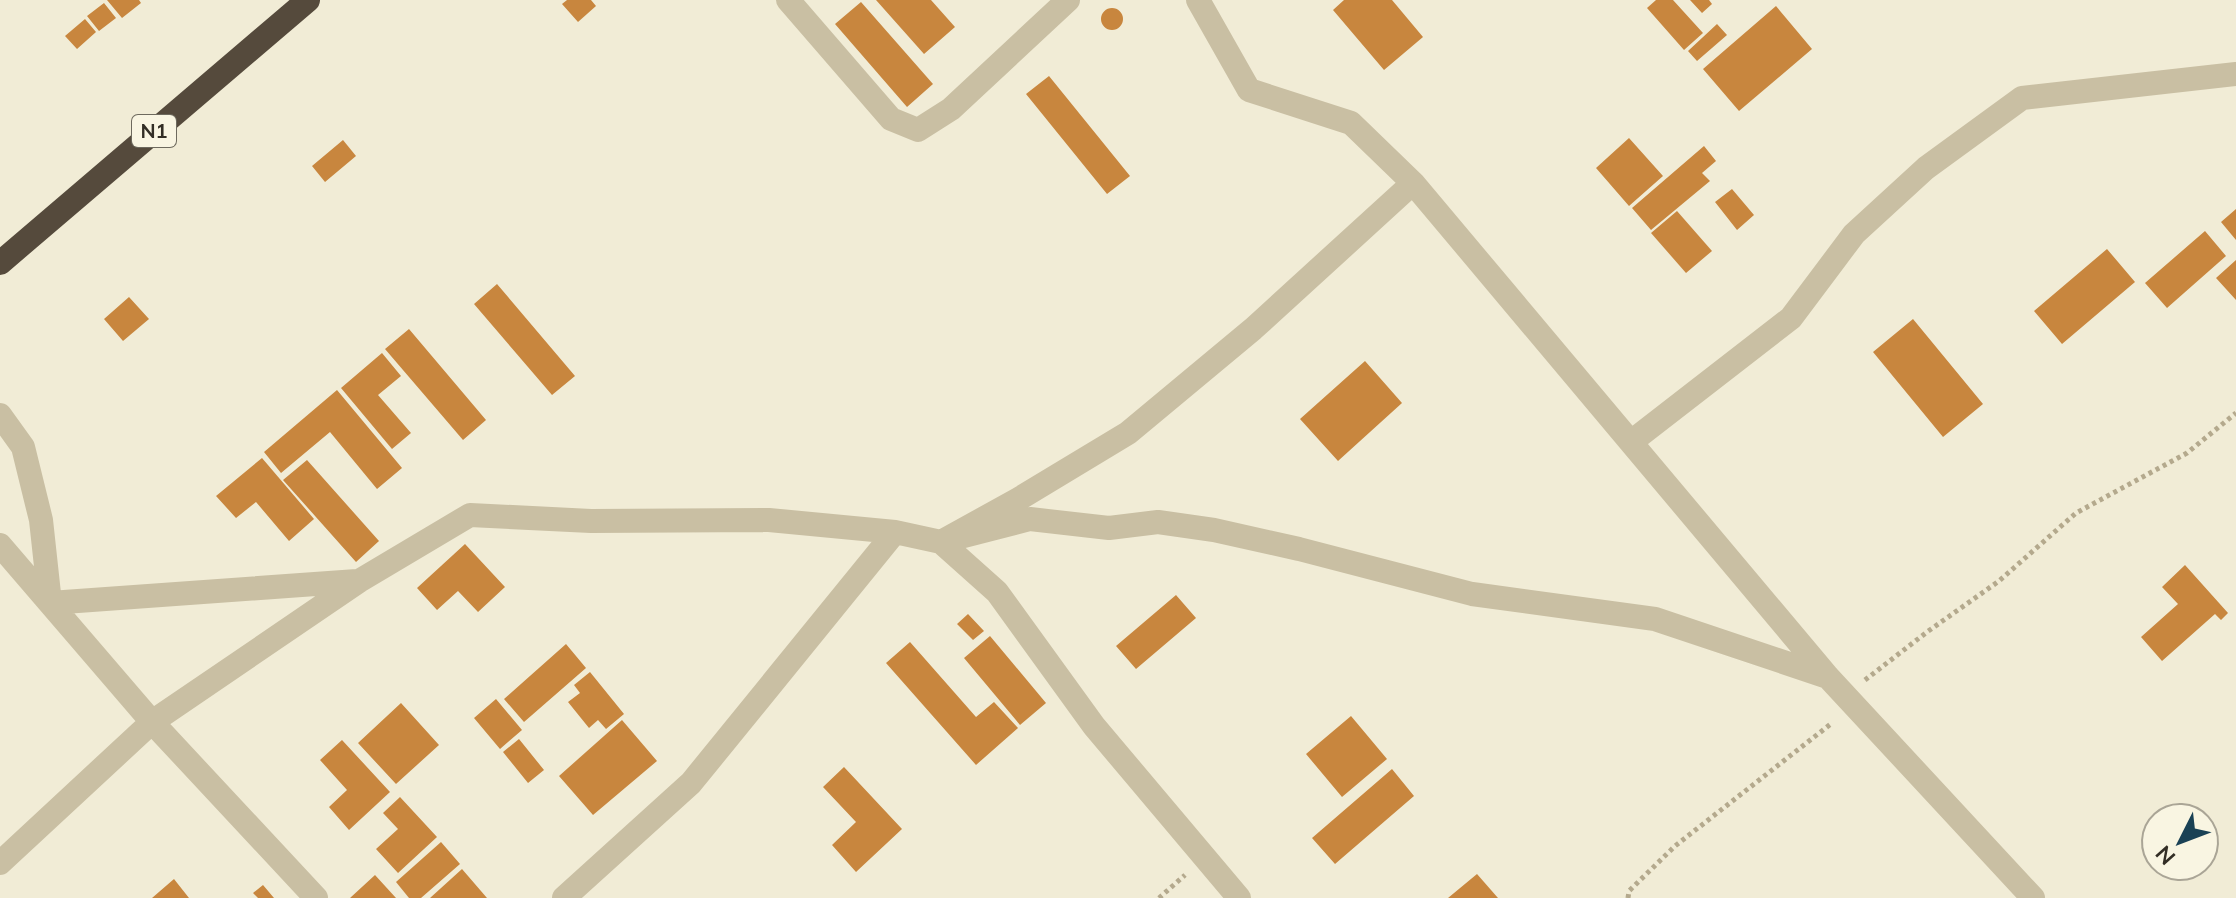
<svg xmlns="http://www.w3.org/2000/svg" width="2236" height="898" font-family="Mulish,sans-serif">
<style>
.building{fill:#c8863e}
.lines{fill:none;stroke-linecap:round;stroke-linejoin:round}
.path{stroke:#b4a98d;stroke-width:5;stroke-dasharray:4 4;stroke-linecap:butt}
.minor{stroke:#c9bfa3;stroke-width:24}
.highway{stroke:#554a3c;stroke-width:24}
.labels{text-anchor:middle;stroke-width:8;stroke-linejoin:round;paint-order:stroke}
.shield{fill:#f9f5e2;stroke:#6e6a5e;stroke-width:2}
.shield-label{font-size:20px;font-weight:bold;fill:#332e25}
</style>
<rect width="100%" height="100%" fill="#f1ecd6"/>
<path class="building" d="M 107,0 L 139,0 L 141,3 L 122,18 Z
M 567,0 L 591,0 L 596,6 L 578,22 L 562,4 Z
M 876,0 L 931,0 L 955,27 L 924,54 Z
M 1344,0 L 1392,0 L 1423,37 L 1384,70 L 1333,10 Z
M 1656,0 L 1673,0 L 1703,33 L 1684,50 L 1647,8 Z
M 1690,0 L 1709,0 L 1712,4 L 1702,13 Z
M 861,2 L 933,84 L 907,107 L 835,24 Z
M 104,3 L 116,18 L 99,31 L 87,16 Z
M 1776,6 L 1812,49 L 1739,111 L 1703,69 Z
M1101 19a11 11 0 1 1 22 0a11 11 0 1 1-22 0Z
M 85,19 L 96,32 L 77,49 L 65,36 Z
M 1717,24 L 1727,35 L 1697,61 L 1688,51 Z
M 1049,76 L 1130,176 L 1107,194 L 1026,94 Z
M 1629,138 L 1663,176 L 1629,206 L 1596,168 Z
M 343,140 L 356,156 L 325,182 L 312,166 Z
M 1704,146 L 1716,161 L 1702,173 L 1710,181 L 1651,230 L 1632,208 Z
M 1732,189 L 1754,215 L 1737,230 L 1715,202 Z
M 2236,209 L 2236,240 L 2221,222 Z
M 1677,211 L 1712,251 L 1686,273 L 1651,233 Z
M 2205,231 L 2226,256 L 2167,308 L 2145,283 Z
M 2107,249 L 2135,282 L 2062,344 L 2034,311 Z
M 2236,260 L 2236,300 L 2216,278 Z
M 497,284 L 575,376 L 552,395 L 474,304 Z
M 129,297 L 149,319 L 123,341 L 104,319 Z
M 1913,319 L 1983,404 L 1943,437 L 1873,352 Z
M 409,329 L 486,420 L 463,440 L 385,349 Z
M 382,353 L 401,376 L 378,395 L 411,433 L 392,449 L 341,388 Z
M 1365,361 L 1402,403 L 1338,461 L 1300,419 Z
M 337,390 L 402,468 L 377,489 L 330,432 L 281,473 L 264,452 Z
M 262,458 L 314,519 L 289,541 L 256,502 L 236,518 L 216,496 Z
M 307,460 L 379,541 L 356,562 L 283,480 Z
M 465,544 L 505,587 L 478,612 L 458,591 L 437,610 L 417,588 Z
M 2185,565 L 2228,613 L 2221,620 L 2215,614 L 2162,661 L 2141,637 L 2178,604 L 2162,587 Z
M 1176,595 L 1196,618 L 1136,669 L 1116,646 Z
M 968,614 L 984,631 L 973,640 L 957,624 Z
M 990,636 L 1046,703 L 1020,725 L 964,658 Z
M 910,642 L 976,717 L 994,702 L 1018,728 L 976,765 L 886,663 Z
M 566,644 L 586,668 L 524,722 L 504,699 Z
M 590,672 L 624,714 L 606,729 L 598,720 L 589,728 L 568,702 L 580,693 L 574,685 Z
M 496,699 L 522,730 L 500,749 L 474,718 Z
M 401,703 L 439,745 L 396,784 L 358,743 Z
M 1351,716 L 1387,759 L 1342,797 L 1306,754 Z
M 622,720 L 657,761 L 593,815 L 559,776 Z
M 519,739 L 544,770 L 528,783 L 503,752 Z
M 342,740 L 390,792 L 349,830 L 329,807 L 347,790 L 320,760 Z
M 844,767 L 902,829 L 856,872 L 832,845 L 856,822 L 823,787 Z
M 1392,769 L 1414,796 L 1335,864 L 1312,838 Z
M 400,797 L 437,837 L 398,873 L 376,849 L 398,829 L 383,813 Z
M 441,842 L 460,864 L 421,898 L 409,898 L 396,882 Z
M 462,869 L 487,898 L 430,898 Z
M 1477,874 L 1498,898 L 1448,898 Z
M 375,875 L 396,898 L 350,898 Z
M 174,879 L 189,898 L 152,898 Z
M 263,885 L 274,898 L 258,898 L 253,893 Z"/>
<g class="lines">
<path class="path" d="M 1865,680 L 1927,632 L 1999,581 L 2076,513 L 2187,453 L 2236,413
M 1159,898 L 1185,875
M 1628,898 L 1629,891 L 1675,846 L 1832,723"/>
<path class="minor" d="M 788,0 L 891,119 L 918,130 L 951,109 L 1068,0
M 1198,0 L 1249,90 L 1351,123 L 1413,183 L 1828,677 L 2033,898
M 0,415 L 23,447 L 41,520 L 50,603 L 357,581
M 1631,442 L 1791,318 L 1854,234 L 1926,168 L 2022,98 L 2236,74
M 0,545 L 152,722 L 316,898
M 0,863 L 152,722 L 359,581 L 470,515 L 591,521 L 769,520 L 895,532 L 941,542 L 1030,519 L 1109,528 L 1158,522 L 1214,530 L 1299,549 L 1472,594 L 1655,619 L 1828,677
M 564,898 L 691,783 L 895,532
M 1239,898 L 1094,726 L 997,592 L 941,542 L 1017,500 L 1128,433 L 1253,329 L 1413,183"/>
<path class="highway" d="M 0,263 L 308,0"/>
</g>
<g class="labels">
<rect class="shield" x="132" y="115" width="44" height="32" rx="6"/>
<g class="shield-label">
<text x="154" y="138">N1</text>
</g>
</g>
<g transform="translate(2180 842) rotate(228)"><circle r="38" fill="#f9f5e2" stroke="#aaa596" stroke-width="2"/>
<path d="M0-6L14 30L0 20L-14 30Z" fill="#1a4155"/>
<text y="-12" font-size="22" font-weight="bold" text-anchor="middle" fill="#332e25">N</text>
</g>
</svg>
